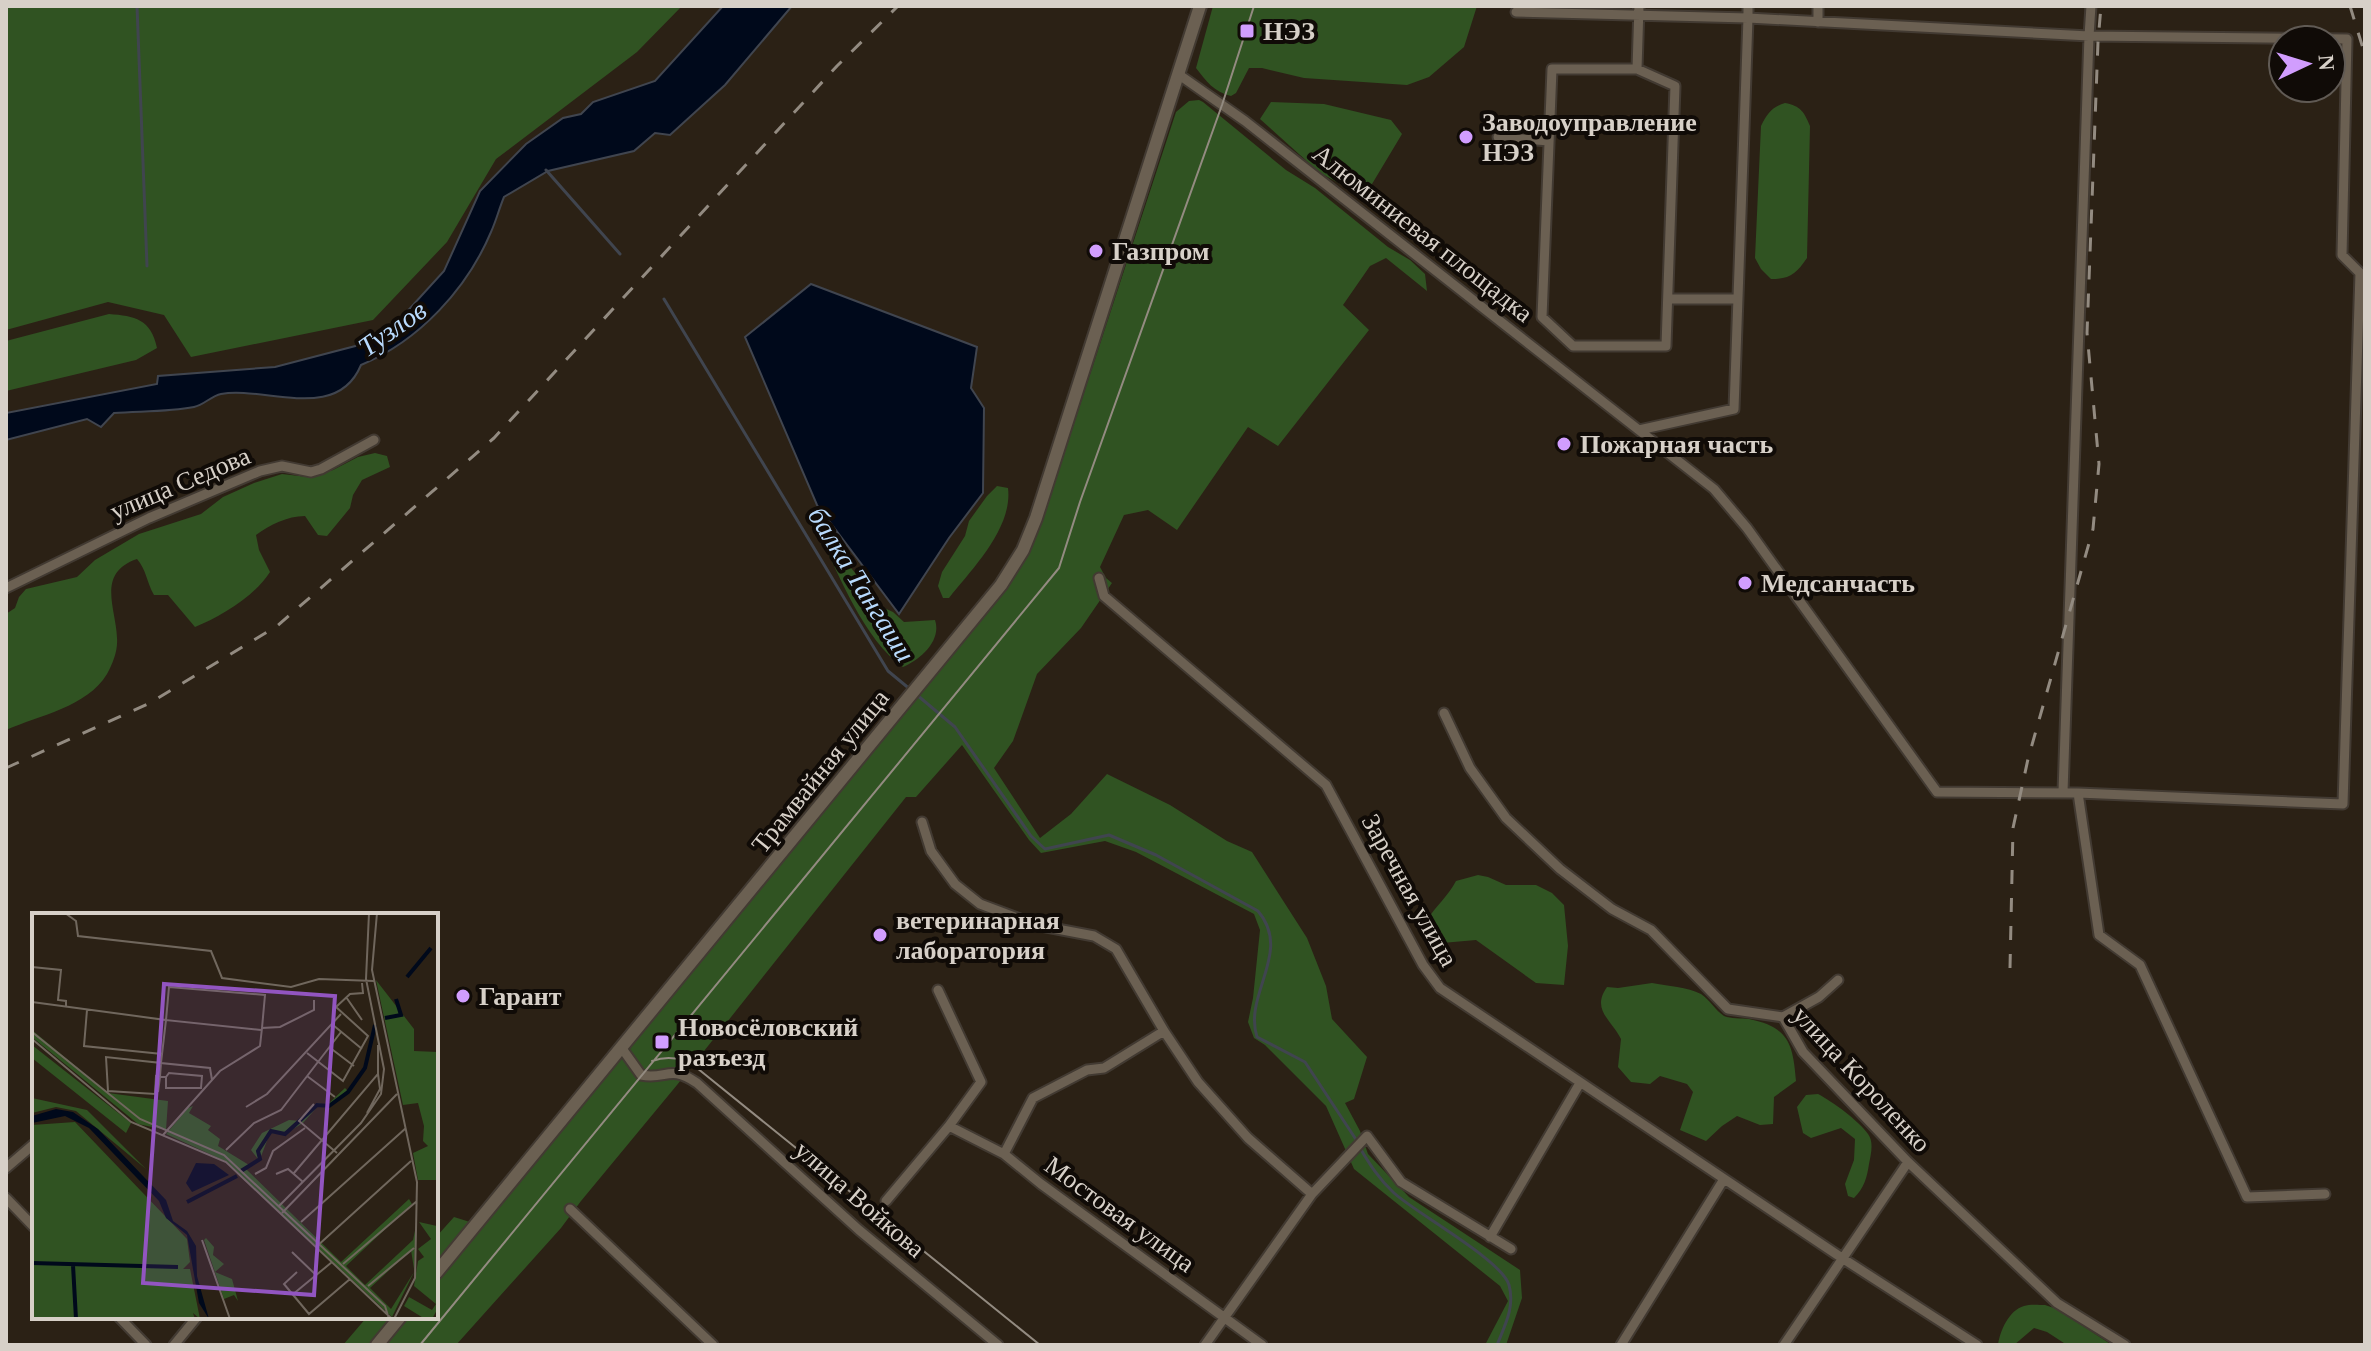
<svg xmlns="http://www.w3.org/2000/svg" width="2371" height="1351" font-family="'Times New Roman',serif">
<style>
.green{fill:#305322}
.water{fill:#00091b;stroke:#40454f;stroke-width:2}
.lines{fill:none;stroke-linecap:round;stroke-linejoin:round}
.stream{stroke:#40454f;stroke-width:3}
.minor-casing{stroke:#423a32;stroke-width:13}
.secondary-casing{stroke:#423a32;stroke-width:16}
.minor{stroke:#6b6052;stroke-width:9}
.secondary{stroke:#6b6052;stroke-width:12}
.tram{stroke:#938b81;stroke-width:2}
.rail{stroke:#938b81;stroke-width:3;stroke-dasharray:14 14;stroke-linecap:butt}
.poi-dot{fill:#d19dfe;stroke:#100b07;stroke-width:3}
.labels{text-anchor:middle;stroke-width:8;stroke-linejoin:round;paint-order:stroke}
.poi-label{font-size:26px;font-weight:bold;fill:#d7d0c8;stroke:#100b07;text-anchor:start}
.street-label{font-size:26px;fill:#d7d0c8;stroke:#100b07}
.water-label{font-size:28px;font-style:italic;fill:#b8dafd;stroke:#100b07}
.inset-river{fill:none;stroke:#00091b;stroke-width:4}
.inset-road{fill:none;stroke:#70675d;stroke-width:2}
.view{fill:#9255c1;fill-opacity:0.15;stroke:#9255c1;stroke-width:4}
.inset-edge{fill:none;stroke:#d7d0c8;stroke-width:4}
</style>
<rect width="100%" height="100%" fill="#2b2115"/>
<path class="green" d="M 6,6 L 682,6 L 637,52 L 496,159 L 447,242 L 373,320 L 191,357 L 164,315 L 108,302 L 6,330 Z
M 1213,6 L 1477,6 L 1464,47 L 1429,77 L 1407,85 L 1304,78 L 1262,68 L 1249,68 L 1236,93 L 1231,96 C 1214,92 1206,81 1196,68 Z
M 1199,100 L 1203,102 L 1286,170 L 1315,188 L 1388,247 L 1410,260 L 1425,274 L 1427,291 L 1386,258 L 1370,266 L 1343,305 L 1369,330 L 1278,446 L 1248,427 L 1177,530 L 1148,510 L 1124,515 L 1100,567 L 1106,578 L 1112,583 L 1081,628 L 1037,674 L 1013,741 L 994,768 L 1040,838 L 1071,814 L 1107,774 L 1170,805 L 1227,841 L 1252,852 L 1307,938 L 1326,986 L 1332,1019 L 1367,1057 L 1354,1099 L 1345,1103 L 1360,1131 L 1368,1154 L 1409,1197 L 1520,1270 L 1522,1298 L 1506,1345 L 1485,1345 L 1508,1301 L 1500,1286 L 1354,1169 L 1326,1106 L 1265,1045 L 1254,1038 L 1248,1022 L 1253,998 L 1260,930 L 1254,914 L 1136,852 L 1105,841 L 1041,853 L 1029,840 L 962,745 L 916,797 L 906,797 L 677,1085 L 581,1201 L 561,1228 L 456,1345 L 385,1345 L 408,1317 L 436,1317 L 436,1283 L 1012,578 L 1029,552 L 1042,521 L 1176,112 L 1189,101 Z
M 1271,102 L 1324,104 L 1391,120 L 1402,134 L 1369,189 L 1352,190 L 1320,173 L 1260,119 Z
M 1785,103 C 1801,106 1804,112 1810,126 L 1807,258 C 1796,274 1790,279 1771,279 L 1761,269 L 1755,258 L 1761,126 C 1767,114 1772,107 1785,103 Z
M 109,314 C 135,316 151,319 157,348 L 136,360 L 6,391 L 6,341 Z
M 375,453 L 387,456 L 390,467 L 362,480 L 353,495 L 350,508 L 327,536 L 318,535 L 305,516 C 287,516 270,525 256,535 L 259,550 L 270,572 C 255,596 220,617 195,627 L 168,595 L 154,595 C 147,583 146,569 137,559 C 96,573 116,608 117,638 C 118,650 113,663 107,674 C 87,707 40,715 6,730 L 6,614 L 15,608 L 19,597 L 26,589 L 77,577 L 95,560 L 139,534 L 201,514 L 223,497 L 254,483 L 282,474 L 308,477 L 333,470 L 358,457 Z
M 997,486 L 1008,488 C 1013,528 972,569 949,598 L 943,598 L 938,586 L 942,572 L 965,536 L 969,521 L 987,496 Z
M 818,533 L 829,540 L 882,607 L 893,612 L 904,622 L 935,620 C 942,641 920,660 903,667 C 864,640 840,576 818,533 Z
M 1478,875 L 1488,877 L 1506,885 L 1536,885 L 1552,893 L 1564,905 L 1568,946 L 1564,985 L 1536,983 L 1476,940 L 1442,943 L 1432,932 L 1427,920 C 1436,906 1448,896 1456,881 Z
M 1652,983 C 1667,986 1688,987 1701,994 C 1710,1000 1715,1010 1724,1016 C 1731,1019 1741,1018 1749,1019 C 1788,1027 1793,1043 1796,1081 L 1774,1097 L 1773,1124 L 1760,1125 L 1737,1116 L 1722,1126 L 1706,1141 L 1680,1130 L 1693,1092 L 1687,1084 L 1660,1076 L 1650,1084 L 1631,1082 L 1618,1067 L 1621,1039 C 1611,1019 1591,1010 1607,987 L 1618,988 Z
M 1818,1094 C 1833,1102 1858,1120 1868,1134 C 1874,1142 1871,1154 1869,1164 C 1867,1178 1864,1188 1854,1198 L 1848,1196 L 1845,1184 L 1854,1160 L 1855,1139 L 1841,1128 L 1811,1138 L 1803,1133 L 1797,1107 L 1806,1095 Z
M 454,1217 L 470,1222 L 436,1264 L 436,1237 Z
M 2045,1305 L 2057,1309 L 2112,1345 L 2067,1345 L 2047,1332 L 2034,1328 L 2014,1345 L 1998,1345 C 2000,1331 2009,1310 2024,1306 C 2030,1304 2039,1305 2045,1305 Z
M 367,1317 L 393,1317 L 370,1345 L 343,1345 Z"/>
<path class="water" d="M 723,6 L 792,6 L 725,85 L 670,135 L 655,133 L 634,151 L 548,171 L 504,197 C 499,209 496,221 491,232 C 467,289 419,341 361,365 C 337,423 265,386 221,394 C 211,396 204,405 194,407 C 168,412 140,411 114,413 L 101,427 L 87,419 L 6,440 L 6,413 L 157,384 L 158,376 L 275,367 L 363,344 L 403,316 L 444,271 L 480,191 L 526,144 L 563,118 L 581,114 L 593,102 L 655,81 Z
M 811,284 L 977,347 L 971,388 L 984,408 L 983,493 L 949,538 L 899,614 L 817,505 L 745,337 Z"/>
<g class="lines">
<path class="stream" d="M 137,6 L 147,266
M 546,170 L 620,254
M 664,299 L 888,671 L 911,690
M 917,695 L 955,727 L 1031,836 L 1045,849 L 1109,835 L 1156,855 L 1258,911 C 1293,952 1243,994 1257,1037 L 1305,1062 L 1357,1141
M 1360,1148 C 1370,1165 1379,1179 1394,1193 C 1417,1214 1502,1260 1509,1285 C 1515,1307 1505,1325 1497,1345"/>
<defs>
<path id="minor" d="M 1516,12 L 1748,18 L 1748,6
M 1818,22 L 1818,6
M 1637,69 L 1675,86 L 1666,346 L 1573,346 L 1542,317 L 1552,69 L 1637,69 L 1639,6
M 1178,74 L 1245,121 L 1714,489 L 1747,528 L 1937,792 L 2078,793 L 2099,935 L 2140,965 L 2247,1197 L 2325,1194
M 1498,137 L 1549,141
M 1668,299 L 1738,299
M 1639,430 L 1734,409 L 1748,18 L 2089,36 L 2063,792
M 1099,578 L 1104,596 L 1326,785 L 1423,965 L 1440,988 L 1842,1258 L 1977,1345
M 6,588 L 149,518 L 260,471 L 282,466 L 311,472 L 321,469 L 374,440
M 1444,713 L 1470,768 L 1506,818 L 1560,869 L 1612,909 L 1651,930 L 1728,1009 L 1783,1017 L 1803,1052 L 1908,1162 L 2057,1303 L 2125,1345
M 2078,793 L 2343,804 L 2360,273 L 2342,255 L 2347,39 L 2089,36 L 2091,6
M 922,822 L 931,851 L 955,884 L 980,904 L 1036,925 L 1094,936 L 1116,949 L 1164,1031 L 1198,1082 L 1248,1138 L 1312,1194
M 1783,1017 L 1819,997 L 1838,980
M 621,1047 L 641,1075 C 667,1080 669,1064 697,1083 L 859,1230 L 998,1345
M 949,1126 L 1004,1154 L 1041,1184 L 1262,1345
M 1004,1154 L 1033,1098 L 1087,1070 L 1104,1068 L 1164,1031
M 6,1168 L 34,1144
M 6,1198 L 34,1227
M 886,1201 L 949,1126 L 981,1082 L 938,990
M 570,1209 L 713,1345
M 1490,1237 L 1580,1083
M 119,1317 L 146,1345
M 174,1345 L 197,1317
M 1205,1345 L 1312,1194 L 1367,1136 L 1401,1182 L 1511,1249
M 1621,1345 L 1724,1179
M 1784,1345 L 1908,1162"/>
<path id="secondary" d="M 436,1273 L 1001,585 L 1023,550 L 1036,518 L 1200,6
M 377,1345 L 400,1317"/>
</defs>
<use href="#minor" class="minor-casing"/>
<use href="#secondary" class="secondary-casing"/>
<use href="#minor" class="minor"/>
<use href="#secondary" class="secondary"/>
<path class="tram" d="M 652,1061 C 669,1055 682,1058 697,1068 L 1040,1345
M 420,1345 L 1059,568 L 1080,502 L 1222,105 L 1254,6"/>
<path class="rail" d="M 2350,6 L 2365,55
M 6,768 L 148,704 L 277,626 L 494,438 L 837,66 L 898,6
M 2010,968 L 2013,828 L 2028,759 L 2093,529 L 2099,464 L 2087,333 L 2098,42 L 2101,6"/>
</g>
<g class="poi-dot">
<rect x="1239" y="23" width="16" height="16" rx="4"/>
<circle cx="1466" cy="137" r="8"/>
<circle cx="1096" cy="251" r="8"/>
<circle cx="1564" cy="444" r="8"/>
<circle cx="1745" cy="583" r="8"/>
<circle cx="880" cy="935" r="8"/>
<circle cx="463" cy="996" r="8"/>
<rect x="654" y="1034" width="16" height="16" rx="4"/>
</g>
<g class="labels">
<g class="poi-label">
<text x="1263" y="40">НЭЗ</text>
<text x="1482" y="131">Заводоуправление<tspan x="1482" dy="30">НЭЗ</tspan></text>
<text x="1112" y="260">Газпром</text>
<text x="1580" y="453">Пожарная часть</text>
<text x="1761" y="592">Медсанчасть</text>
<text x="896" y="929">ветеринарная<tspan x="896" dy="30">лаборатория</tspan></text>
<text x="479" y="1005">Гарант</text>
<text x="678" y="1036">Новосёловский<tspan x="678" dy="30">разъезд</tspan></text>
</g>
<g class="street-label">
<text transform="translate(1423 233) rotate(38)" y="9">Алюминиевая площадка</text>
<text transform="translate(180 483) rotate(-23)" y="9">улица Седова</text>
<text transform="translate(820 771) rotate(-51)" y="9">Трамвайная улица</text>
<text transform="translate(1410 890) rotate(61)" y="9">Заречная улица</text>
<text transform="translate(1862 1079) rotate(47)" y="9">улица Короленко</text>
<text transform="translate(860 1199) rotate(41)" y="9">улица Войкова</text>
<text transform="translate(1120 1214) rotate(36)" y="9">Мостовая улица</text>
</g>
<g class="water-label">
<text transform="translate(392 328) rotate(-35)" y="10">Тузлов</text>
<text transform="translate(862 584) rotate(58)" y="10">балка Тангаши</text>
</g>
</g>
<g transform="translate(32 913)">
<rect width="406" height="406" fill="#2b2115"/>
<path d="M 344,67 L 382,116 L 382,138 L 406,139 L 406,267 L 386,267 L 381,240 L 396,233 L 391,228 L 392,213 L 386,190 L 371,192 ZM 0,117 L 76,180 L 136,188 L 134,217 L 106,211 L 0,124 ZM 0,132 L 99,210 L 94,220 L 0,145 ZM 313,175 L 316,178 L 296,196 L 287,192 L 271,210 L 253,221 L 238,220 L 228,246 L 214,256 L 309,349 L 377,286 L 380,291 L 314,353 L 333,372 L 381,327 L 384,313 L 382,356 L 379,337 L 338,375 L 359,396 L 382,359 L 360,404 L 193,248 L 134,221 L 156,195 L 161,193 L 157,200 L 179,213 L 176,217 L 188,226 L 186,233 L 217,252 L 226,246 L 219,237 L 230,220 L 257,207 L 269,208 L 285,190 L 295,192 ZM 0,185 L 55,197 L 114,256 L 44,198 L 24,194 L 0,200 ZM 43,209 L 155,326 L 158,349 L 151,356 L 158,356 L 168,406 L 161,400 L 163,406 L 0,406 L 0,212 ZM 406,303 L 406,395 L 400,406 L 393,406 L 372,393 L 377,384 L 400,397 L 404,391 L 382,373 L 386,348 L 392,344 L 386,336 L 399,326 L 387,309 L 405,313 ZM 174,325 L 182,334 L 181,342 L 192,351 L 183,359 L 200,366 L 206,388 L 202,382 L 192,386 L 172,327 Z" fill="#305322"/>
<path d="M 24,196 L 41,199 L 66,216 L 134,287 L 141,308 L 155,318 L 164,333 L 165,363 L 177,406 L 167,390 L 155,322 L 134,305 L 127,288 L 57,215 L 33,203 L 0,210 L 0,203 ZM 164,250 L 182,251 L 197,262 L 160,279 L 154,270 Z" fill="#00091b"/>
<path class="inset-river" d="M 375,64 L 399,35M 353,105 L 369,102 L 364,86M 209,258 L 228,246 L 226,238 L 239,218 L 253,221 L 285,192 L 297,193 L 316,179 L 333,155 L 343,112M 155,289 L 205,263M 0,350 L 146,354M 41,352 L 44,406"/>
<path class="inset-road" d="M 33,0 L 44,8 L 46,23 L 179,38 L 190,65 L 259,74 L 287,66 L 342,68M 345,0 L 340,57 L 385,269 L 383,365 L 362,406M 0,54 L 29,57 L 26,87 L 34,88 L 34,95M 314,84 L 330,107M 0,89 L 134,107 L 137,74 L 233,82 L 230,115M 55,97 L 52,133 L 130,141M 301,112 L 330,136M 0,119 L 108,206 L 192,242 L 353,393 L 357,406M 0,126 L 99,209 L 194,249 L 360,406M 297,134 L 322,153M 275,140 L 311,168 L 336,123 L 304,94 L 318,81 L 331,80 L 330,70M 275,163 L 303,184M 180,167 L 178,155 L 129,150 L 134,107 L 229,117M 126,179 L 128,164 L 129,150 L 74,144 L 76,178 L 123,181 L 124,163 L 128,164 L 134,164 L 134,175 L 169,175 L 170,163 L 137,160 L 134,164M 282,191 L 267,208 L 305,240M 214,194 L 235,181 L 309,101M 335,200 L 348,176 L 346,161M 131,222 L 188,158 L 228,133 L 230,115 L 248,114 L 282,97 L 282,87M 194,237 L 222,210 L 249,197 L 309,119M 262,260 L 346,161 L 346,132M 223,261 L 234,255 L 241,238 L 273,215M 244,261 L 256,256 L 271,269M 246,294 L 329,210 L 349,181 L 352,156 L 334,66 L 337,0M 250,300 L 365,181M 269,309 L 374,215M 170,327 L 198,406M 284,334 L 379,248M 260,339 L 284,362M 311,351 L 385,288M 265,359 L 252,371 L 277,401 L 318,366M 336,373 L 382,335M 260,382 L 300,349"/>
<path class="view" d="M 132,71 L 303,83 L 282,382 L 111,370 Z"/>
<rect width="406" height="406" class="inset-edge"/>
</g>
<rect width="2371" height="1351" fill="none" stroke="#d7d0c8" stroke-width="16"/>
<g transform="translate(2307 64) rotate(86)"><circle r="38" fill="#100b07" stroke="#605a54" stroke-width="2"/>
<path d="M0-6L14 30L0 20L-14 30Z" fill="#d19dfe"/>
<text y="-12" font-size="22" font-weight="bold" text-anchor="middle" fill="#d7d0c8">N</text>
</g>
</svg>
